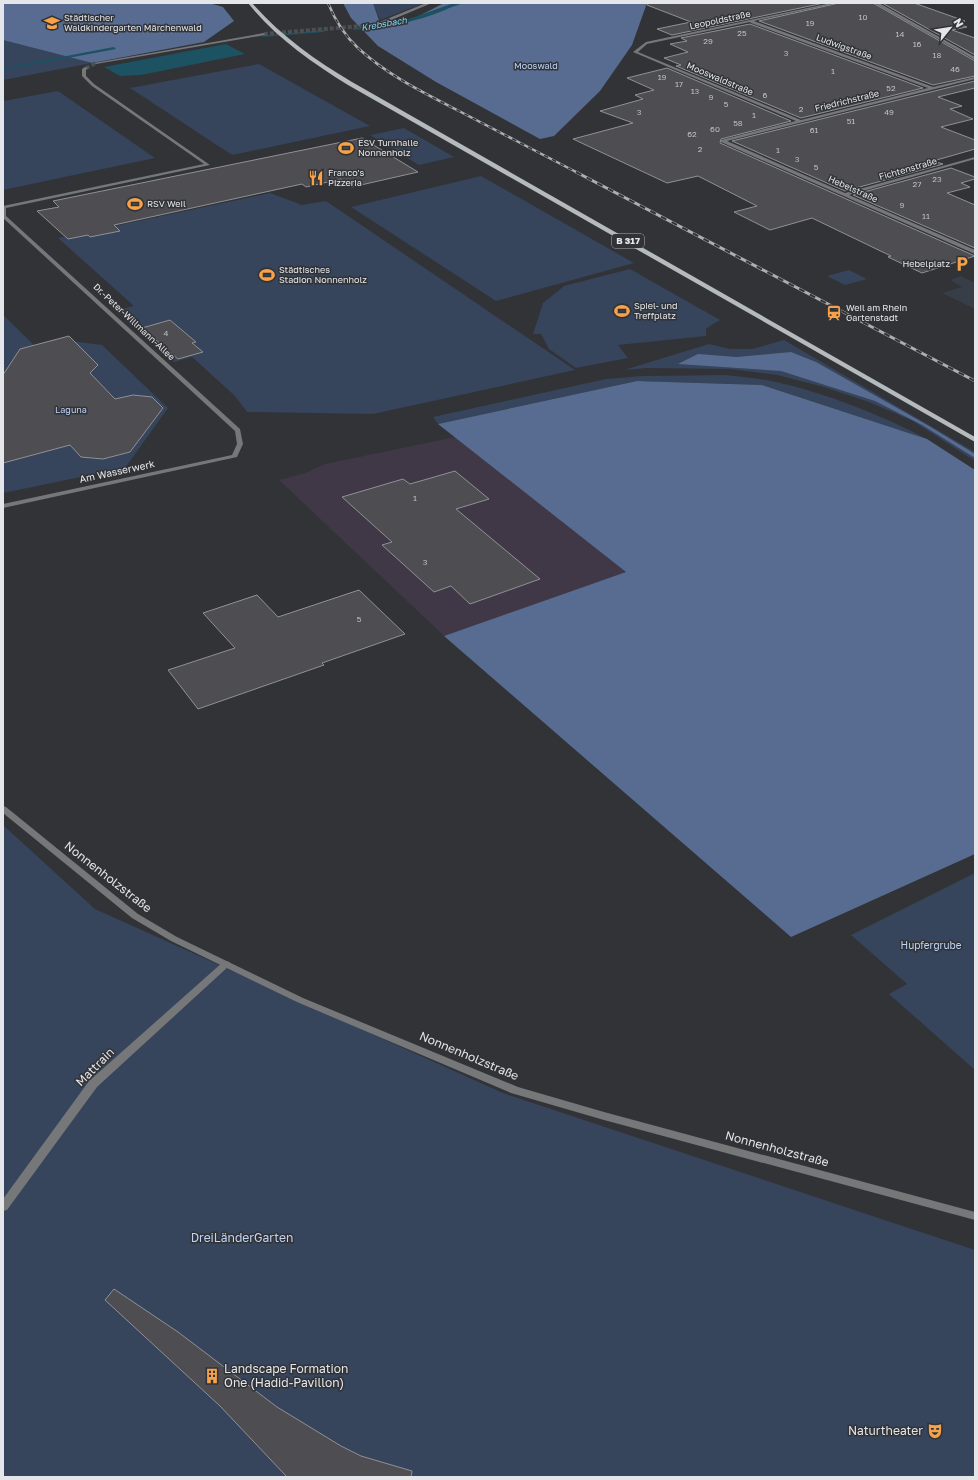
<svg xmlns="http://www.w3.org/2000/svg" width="978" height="1480" font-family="'Golos Text',sans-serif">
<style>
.built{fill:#383e47}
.industrial{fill:#403747}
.green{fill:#36445c}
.forest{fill:#576c90}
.water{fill:#1c5262}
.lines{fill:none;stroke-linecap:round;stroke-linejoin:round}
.stream{fill:#1c5262;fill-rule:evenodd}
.building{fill:#4d4d52;stroke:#909196}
.minor-tunnel{stroke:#4c4e52;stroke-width:4;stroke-dasharray:4 2;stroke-linecap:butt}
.minor{fill:#757778;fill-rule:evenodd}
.tertiary{fill:#757778;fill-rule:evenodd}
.primary{fill:#b5babd;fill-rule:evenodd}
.rail-far1-casing{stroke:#acaeb1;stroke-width:2.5}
.rail-casing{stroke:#acaeb1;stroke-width:3}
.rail-far1{stroke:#313337;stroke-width:1.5;stroke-dasharray:4.5;stroke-linecap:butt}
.rail{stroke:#313337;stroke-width:2;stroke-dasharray:6;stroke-linecap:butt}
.labels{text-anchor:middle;stroke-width:3;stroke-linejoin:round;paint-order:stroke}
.number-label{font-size:8px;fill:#bec0c3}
.far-poi-label{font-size:9px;fill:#e4e6e9;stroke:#313337;text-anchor:start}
.far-street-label{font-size:9px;fill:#e4e6e9;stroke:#313337}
.far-water-label{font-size:9px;font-style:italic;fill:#80d6f2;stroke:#313337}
.far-park-label{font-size:9px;fill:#bed4f7;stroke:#313337}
.shield{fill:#313337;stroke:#aeb0b4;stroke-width:1}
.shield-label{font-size:9px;font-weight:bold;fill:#e4e6e9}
.street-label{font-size:10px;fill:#e4e6e9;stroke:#313337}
.park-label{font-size:10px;fill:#bed4f7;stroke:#313337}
.near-street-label{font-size:12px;fill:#e4e6e9;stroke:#313337}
.near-park-label{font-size:12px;fill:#bed4f7;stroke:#313337}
.near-poi-label{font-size:12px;fill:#e4e6e9;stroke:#313337;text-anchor:start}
</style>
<rect width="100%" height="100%" fill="#313337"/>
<path class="built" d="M 961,276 L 975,283 L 975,309 L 942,293 L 962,287 L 950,280 Z"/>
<path class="industrial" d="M 455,437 L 627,572 L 444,636 L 279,480 L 305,473 L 325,464 Z"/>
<path class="green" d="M 373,3 L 424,3 L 380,20 Z
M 3,40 L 92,63 L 3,80 Z
M 259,64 L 370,126 L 232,155 L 130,88 Z
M 58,91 L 155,158 L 3,190 L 3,101 Z
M 404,128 L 454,157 L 419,165 L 370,135 Z
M 481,176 L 634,263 L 496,301 L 351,207 Z
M 270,193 L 302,205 L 326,201 L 575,370 L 373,414 L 247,412 L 235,396 L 192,357 L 174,362 L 117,310 L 134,306 L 58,238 Z
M 630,269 L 720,320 L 710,326 L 706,329 L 706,336 L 618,345 L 628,358 L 576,368 L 549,349 L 541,334 L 533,334 L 543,303 L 564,286 Z
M 849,270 L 867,279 L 845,285 L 827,276 Z
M 3,315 L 34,345 L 56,339 L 102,345 L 168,408 L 125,468 L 3,493 Z
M 784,340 L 975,452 L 975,461 L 913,421 L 869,402 L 824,387 L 777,375 L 730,369 L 647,368 L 624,370 L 709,344 L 730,349 L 752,349 Z
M 725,375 C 741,377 759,378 776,382 C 829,394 879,414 927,439 L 762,385 L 637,381 L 438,424 L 433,417 L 606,379 L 642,376 Z
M 3,825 L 95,909 L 503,1093 L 975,1250 L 975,1477 L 3,1477 Z
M 975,873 L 975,1070 L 889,994 L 907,984 L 851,935 Z"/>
<path class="forest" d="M 3,3 L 209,3 L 223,7 L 234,21 L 204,42 L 92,63 L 3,40 Z
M 343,3 L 373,3 L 380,23 L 386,26 L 407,22 L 444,3 L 647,3 L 632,45 L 600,91 L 554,136 L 540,139 L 436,82 L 378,46 L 351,18 Z
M 791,352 L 816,362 L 929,426 L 975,454 L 975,458 L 922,425 L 875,401 L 781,371 L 678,364 L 698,354 L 737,357 Z
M 637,381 L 762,385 L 927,439 L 975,470 L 975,854 L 791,937 L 444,636 L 626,572 L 438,424 Z"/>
<path class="water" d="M 226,44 L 245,54 L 141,75 L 120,76 L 104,67 Z"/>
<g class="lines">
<path class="stream" d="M 454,3 L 462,3 C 457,6 450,7 445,10 C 416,22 386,28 354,30 L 352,29 L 409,19 Z
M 323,30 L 325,32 L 263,37 L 261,36 Z
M 114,47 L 116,49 L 3,70 L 3,68 Z"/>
</g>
<path class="building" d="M 647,3 L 824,3 L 672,35 L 657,29 L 691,22 L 647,5 Z
M 839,3 L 873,3 L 975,61 L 975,76 L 933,85 L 759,21 Z
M 882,3 L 914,3 L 965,21 L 955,23 L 967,27 L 952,30 L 975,38 L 975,55 Z
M 750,24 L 923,88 L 801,118 L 676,66 L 681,65 L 664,58 L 688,52 L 670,44 L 687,41 L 681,38 Z
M 667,68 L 791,121 L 721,139 L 720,143 L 975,256 L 922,273 L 888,257 L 891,256 L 812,218 L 770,230 L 734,212 L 757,206 L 698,176 L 667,183 L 573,139 L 633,123 L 600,111 L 643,99 L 635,95 L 654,90 L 627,78 Z
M 975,81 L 975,88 L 938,97 L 962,106 L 950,109 L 973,119 L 941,127 L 975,140 L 975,149 L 933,161 L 943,164 L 845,191 L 732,141 Z
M 362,138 L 418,172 L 352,187 L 341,179 L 306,187 L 302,184 L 114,225 L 120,231 L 90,237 L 88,235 L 68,239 L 37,211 L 59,207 L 53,201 Z
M 951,168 L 975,177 L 975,179 L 961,183 L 970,187 L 947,193 L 975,205 L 975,248 L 853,195 Z
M 170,320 L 196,342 L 192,343 L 203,352 L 178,359 L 142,328 Z
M 69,336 L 98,365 L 90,373 L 115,399 L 133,395 L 152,397 L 163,408 L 130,452 L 103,459 L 81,457 L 70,445 L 3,463 L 3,375 L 20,349 Z
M 455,471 L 489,499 L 456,509 L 540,579 L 470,604 L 451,586 L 434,592 L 382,545 L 392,542 L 342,497 L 403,479 L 410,484 Z
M 359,590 L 405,634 L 322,663 L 324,665 L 198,709 L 168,670 L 235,648 L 203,613 L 257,595 L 278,617 Z
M 114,1289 L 178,1332 L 277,1407 L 341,1446 L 361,1456 L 412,1471 L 411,1477 L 287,1477 L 220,1406 L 105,1300 Z"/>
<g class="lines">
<path class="minor-tunnel" d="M 264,34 L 374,25
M 86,68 L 96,63"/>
<path class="minor" d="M 426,3 L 432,3 L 389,21 L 374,26 L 372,25 Z
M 831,3 L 838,3 L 754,21 L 933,87 L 975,77 L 975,79 L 727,141 L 845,193 L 975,157 L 975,159 L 849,195 L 975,250 L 975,254 L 721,142 L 721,140 L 796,121 L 633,52 L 646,42 ZM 750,22 L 751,23 L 928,88 L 801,120 L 638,52 L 647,44 Z
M 874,3 L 879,3 L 975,57 L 975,60 Z
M 264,33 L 265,35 L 96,64 L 94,63 Z
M 85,67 L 88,68 L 86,70 L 86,76 L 94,84 L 210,165 L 6,208 L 6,216 L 240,429 L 243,444 L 237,457 L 3,508 L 3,504 L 232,455 L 237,444 L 235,431 L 3,218 L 3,206 L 204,164 L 92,86 L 82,76 L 82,69 Z
M 226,961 L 229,962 L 231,964 L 229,966 L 97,1087 L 7,1210 L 3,1211 L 3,1199 L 89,1081 L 223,962 Z"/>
<path class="tertiary" d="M 3,806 L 6,807 L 138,914 L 177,937 L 303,998 L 518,1087 L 604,1112 L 975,1212 L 975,1220 L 604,1120 L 511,1093 L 297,1002 L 171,941 L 132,918 L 3,813 Z"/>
<path class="primary" d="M 248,3 L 252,3 C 281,36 315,60 352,82 L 975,437 L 975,442 L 348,85 C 311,62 275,37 248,3 Z"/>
<defs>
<path id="rail-far1" d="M 328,3 C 335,20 344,35 358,48 C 387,75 424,93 459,111 C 499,132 538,152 578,173"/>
<path id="rail" d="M 576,172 L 975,381"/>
</defs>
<use href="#rail-far1" class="rail-far1-casing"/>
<use href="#rail" class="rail-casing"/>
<use href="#rail-far1" class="rail-far1"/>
<use href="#rail" class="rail"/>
</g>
<defs>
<symbol id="school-bare" viewBox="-9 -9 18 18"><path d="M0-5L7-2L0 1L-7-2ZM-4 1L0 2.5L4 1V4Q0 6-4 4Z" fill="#f7a248" stroke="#313337" stroke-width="2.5" paint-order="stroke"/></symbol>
<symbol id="stadium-bare" viewBox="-9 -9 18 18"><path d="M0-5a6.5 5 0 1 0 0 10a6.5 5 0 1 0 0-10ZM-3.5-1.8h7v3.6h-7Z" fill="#f7a248" stroke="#313337" stroke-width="2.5" paint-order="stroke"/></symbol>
<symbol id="restaurant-bare" viewBox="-9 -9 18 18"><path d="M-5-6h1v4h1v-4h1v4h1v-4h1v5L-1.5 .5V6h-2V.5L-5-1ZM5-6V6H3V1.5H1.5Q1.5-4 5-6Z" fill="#f7a248" stroke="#313337" stroke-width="2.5" paint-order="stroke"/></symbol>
<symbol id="parking-bare" viewBox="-9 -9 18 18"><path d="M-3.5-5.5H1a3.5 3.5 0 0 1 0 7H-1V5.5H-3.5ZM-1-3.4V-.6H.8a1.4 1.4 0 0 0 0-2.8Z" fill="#f7a248" stroke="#313337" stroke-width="2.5" paint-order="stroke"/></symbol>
<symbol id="station-bare" viewBox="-9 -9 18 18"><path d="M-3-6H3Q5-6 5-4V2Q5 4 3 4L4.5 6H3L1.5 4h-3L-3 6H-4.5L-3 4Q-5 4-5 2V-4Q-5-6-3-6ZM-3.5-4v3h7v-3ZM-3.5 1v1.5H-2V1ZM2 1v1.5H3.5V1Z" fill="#f7a248" stroke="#313337" stroke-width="2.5" paint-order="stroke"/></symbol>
<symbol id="building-bare" viewBox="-9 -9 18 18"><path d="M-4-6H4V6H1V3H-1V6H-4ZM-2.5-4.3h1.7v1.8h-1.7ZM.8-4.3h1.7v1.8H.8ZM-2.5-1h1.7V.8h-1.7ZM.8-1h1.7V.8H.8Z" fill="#f7a248" stroke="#313337" stroke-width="2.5" paint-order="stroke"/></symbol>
<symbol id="theatre-bare" viewBox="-9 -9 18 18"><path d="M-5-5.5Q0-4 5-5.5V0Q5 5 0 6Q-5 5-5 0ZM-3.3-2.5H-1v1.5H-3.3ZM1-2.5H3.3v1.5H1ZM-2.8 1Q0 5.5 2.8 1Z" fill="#f7a248" stroke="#313337" stroke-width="2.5" paint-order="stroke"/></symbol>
</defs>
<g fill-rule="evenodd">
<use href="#school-bare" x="41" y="12" width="22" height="22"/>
<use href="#stadium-bare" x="335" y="137" width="22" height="22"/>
<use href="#restaurant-bare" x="305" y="167" width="22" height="22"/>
<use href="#stadium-bare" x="124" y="193" width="22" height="22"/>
<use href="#parking-bare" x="951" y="253" width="22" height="22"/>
<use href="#stadium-bare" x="256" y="264" width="22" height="22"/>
<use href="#stadium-bare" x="611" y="300" width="22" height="22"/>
<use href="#station-bare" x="823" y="302" width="22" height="22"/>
<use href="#building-bare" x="201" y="1365" width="22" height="22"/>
<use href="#theatre-bare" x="924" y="1420" width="22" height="22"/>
</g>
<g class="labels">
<g class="number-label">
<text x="863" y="20">10</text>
<text x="810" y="26">19</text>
<text x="742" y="36">25</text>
<text x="900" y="37">14</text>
<text x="708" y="44">29</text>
<text x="917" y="47">16</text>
<text x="786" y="56">3</text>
<text x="937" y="58">18</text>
<text x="955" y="72">46</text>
<text x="833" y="74">1</text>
<text x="662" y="80">19</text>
<text x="679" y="87">17</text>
<text x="891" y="91">52</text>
<text x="695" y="94">13</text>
<text x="765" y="98">6</text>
<text x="711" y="100">9</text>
<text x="726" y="107">5</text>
<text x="801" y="112">2</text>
<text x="639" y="115">3</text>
<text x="889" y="115">49</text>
<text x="754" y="118">1</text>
<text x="851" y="124">51</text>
<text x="738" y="126">58</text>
<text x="715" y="132">60</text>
<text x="814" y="133">61</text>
<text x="692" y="137">62</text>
<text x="700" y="152">2</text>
<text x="778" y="153">1</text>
<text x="797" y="162">3</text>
<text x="816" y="170">5</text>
<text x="937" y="182">23</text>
<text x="917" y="187">27</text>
<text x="902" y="208">9</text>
<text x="926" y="219">11</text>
<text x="166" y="336">4</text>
<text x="415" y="501">1</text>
<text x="425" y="565">3</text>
<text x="359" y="622">5</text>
</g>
<g class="far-poi-label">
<text x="64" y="21">Städtischer<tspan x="64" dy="10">Waldkindergarten Märchenwald</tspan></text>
<text x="358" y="146">ESV Turnhalle<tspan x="358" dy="10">Nonnenholz</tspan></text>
<text x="328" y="176">Franco's<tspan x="328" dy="10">Pizzeria</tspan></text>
<text x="147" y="207">RSV Weil</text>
<text x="950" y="267" text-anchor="end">Hebelplatz</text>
<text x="279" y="273">Städtisches<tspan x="279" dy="10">Stadion Nonnenholz</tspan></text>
<text x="634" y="309">Spiel- und<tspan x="634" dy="10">Treffplatz</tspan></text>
<text x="846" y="311">Weil am Rhein<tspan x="846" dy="10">Gartenstadt</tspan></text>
</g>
<g class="far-street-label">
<text transform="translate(720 20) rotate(-12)" y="3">Leopoldstraße</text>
<text transform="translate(844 47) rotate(20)" y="3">Ludwigstraße</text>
<text transform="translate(720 79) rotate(23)" y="3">Mooswaldstraße</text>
<text transform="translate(847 101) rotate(-14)" y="3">Friedrichstraße</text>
<text transform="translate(908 169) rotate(-16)" y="3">Fichtenstraße</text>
<text transform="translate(853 189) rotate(24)" y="3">Hebelstraße</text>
<text transform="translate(134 322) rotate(43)" y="3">Dr.-Peter-Willmann-Allee</text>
</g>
<g class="far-water-label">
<text transform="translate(384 24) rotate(-10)" y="3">Krebsbach</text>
</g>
<g class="far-park-label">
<text x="536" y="69">Mooswald</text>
<text x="71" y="413">Laguna</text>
</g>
<rect class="shield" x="612" y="234" width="32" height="14" rx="3"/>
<g class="shield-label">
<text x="628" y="244">B 317</text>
</g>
<g class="street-label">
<text transform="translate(117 471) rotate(-12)" y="4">Am Wasserwerk</text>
</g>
<g class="park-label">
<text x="931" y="949">Hupfergrube</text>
</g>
<g class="near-street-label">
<text transform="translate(108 877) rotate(38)" y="4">Nonnenholzstraße</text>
<text transform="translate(469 1056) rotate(23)" y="4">Nonnenholzstraße</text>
<text transform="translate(95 1067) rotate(-45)" y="4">Mattrain</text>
<text transform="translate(777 1149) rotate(15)" y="4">Nonnenholzstraße</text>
</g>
<g class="near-park-label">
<text x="242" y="1242">DreiLänderGarten</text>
</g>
<g class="near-poi-label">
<text x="224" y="1373">Landscape Formation<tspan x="224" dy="14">One (Hadid-Pavillon)</tspan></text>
<text x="923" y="1435" text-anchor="end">Naturtheater</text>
</g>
</g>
<rect width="978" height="1480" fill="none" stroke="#e4e6e9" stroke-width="8"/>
<g transform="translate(950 28) rotate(60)" stroke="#313337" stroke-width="3" paint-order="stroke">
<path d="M0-3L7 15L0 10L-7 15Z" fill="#e4e6e9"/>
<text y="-6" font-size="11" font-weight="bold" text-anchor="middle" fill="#e4e6e9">N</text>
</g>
</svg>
